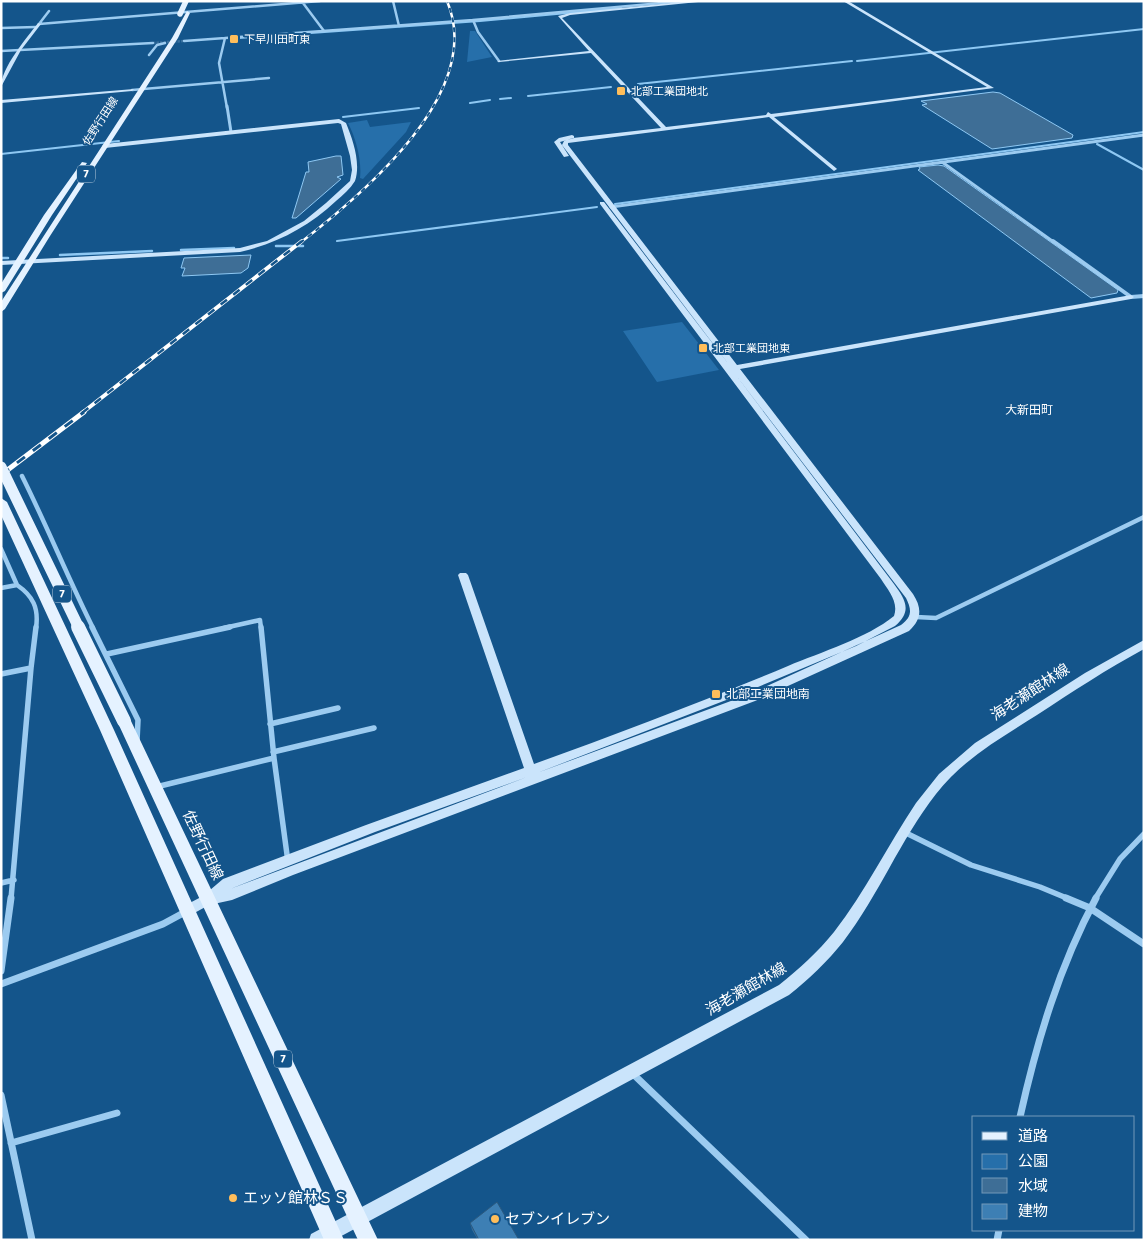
<svg xmlns="http://www.w3.org/2000/svg" width="1145" height="1241" font-family="'Fira Sans','Noto Sans JP',sans-serif">
<style>
.green{fill:#266faa}
.water{fill:#3e6e96;stroke:#8ec8f3}
.lines{fill:none;stroke-linecap:round;stroke-linejoin:round}
.stream-far1{stroke:#8ec8f3;stroke-width:2}
.stream{stroke:#8ec8f3;stroke-width:2.5}
.street-tunnel{stroke:#376e9c;stroke-width:2.5;stroke-dasharray:2.5 1;stroke-linecap:butt}
.street-far5{stroke:#9ccbf0;stroke-width:2.5}
.street-far4{stroke:#9ccbf0;stroke-width:3}
.street-far3{stroke:#9ccbf0;stroke-width:4}
.street-far2{stroke:#9ccbf0;stroke-width:4.5}
.street-far1{stroke:#9ccbf0;stroke-width:5.5}
.street{stroke:#9ccbf0;stroke-width:7}
.secondary{fill:#cae4fb;fill-rule:evenodd}
.primary{fill:#e5f2ff;fill-rule:evenodd}
.rail-far2-casing{stroke:#fff;stroke-width:2.5}
.rail-far1-casing{stroke:#fff;stroke-width:4}
.rail-casing{stroke:#fff;stroke-width:5}
.rail-far2{stroke:#14558b;stroke-width:2;stroke-dasharray:5;stroke-linecap:butt}
.rail-far1{stroke:#14558b;stroke-width:2.5;stroke-dasharray:8;stroke-linecap:butt}
.rail{stroke:#14558b;stroke-width:3;stroke-dasharray:10;stroke-linecap:butt}
.primary-bridge-far2{stroke:#e5f2ff;stroke-width:5.5}
.primary-bridge-far1{stroke:#e5f2ff;stroke-width:11}
.primary-bridge{stroke:#e5f2ff;stroke-width:14}
.wall{fill:#346d9b}
.building{fill:#3d7fb4;stroke:#2b597e}
.poi-dot{fill:#ffbe5b;stroke:#14558b;stroke-width:2}
.labels{text-anchor:middle;stroke-width:4;stroke-linejoin:round;paint-order:stroke}
.far-poi-label{font-size:11px;fill:#fff;stroke:#14558b;text-anchor:start}
.far-street-label{font-size:11px;fill:#fff;stroke:#14558b}
.shield{fill:#14558b;stroke:#b8ccdc;stroke-width:1}
.shield-label{font-size:11px;font-weight:bold;fill:#fff}
.far-quarter-label{font-size:12px;fill:#fff;stroke:#14558b}
.poi-label{font-size:12px;fill:#fff;stroke:#14558b;text-anchor:start}
.near-street-label{font-size:15px;fill:#fff;stroke:#14558b}
.near-poi-label{font-size:15px;fill:#fff;stroke:#14558b;text-anchor:start}
</style>
<rect width="100%" height="100%" fill="#14558b"/>
<path class="green" d="M 470,31 L 475,31 L 492,57 L 467,62 Z
M 367,120 L 370,127 L 411,122 L 406,132 L 363,179 L 360,178 C 362,161 356,138 348,123 Z
M 682,322 L 719,370 L 657,382 L 623,331 Z"/>
<path class="water" d="M 993,92 L 1000,93 L 1073,135 L 1072,138 L 992,149 L 922,105 L 927,104 L 921,101 Z
M 336,156 L 341,156 L 343,175 L 337,177 L 341,179 L 296,218 L 292,218 L 306,172 L 309,172 L 308,162 Z
M 938,165 L 944,166 L 1118,290 L 1117,293 L 1091,298 L 918,170 L 920,169 L 919,167 Z
M 251,255 L 248,268 L 241,273 L 182,276 L 185,268 L 181,268 L 184,258 Z"/>
<g class="lines">
<path class="stream-far1" d="M 239,38 L 480,21 L 621,8
M 857,61 L 1144,29
M 638,84 L 852,61
M 528,96 L 611,87
M 500,99 L 511,98
M 470,103 L 490,100
M 343,117 L 419,108
M 1097,144 L 1144,170
M 1,154 L 119,141
M 615,204 L 1144,132
M 337,241 L 597,207"/>
<path class="stream" d="M 276,246 L 303,246
M 181,250 L 234,248
M 60,255 L 152,251
M 1,258 L 8,258"/>
<path class="street-tunnel" d="M 153,43 L 184,41"/>
<path class="street-far5" d="M 393,1 L 399,26
M 303,3 L 324,31
M 473,20 L 478,32 L 499,61
M 39,24 L 320,1
M 39,24 L 49,11
M 1,28 L 36,27
M 225,38 L 219,63 L 227,108
M 184,41 L 473,20 L 684,1
M 1,51 L 153,43
M 149,55 L 157,45 L 165,43
M 132,90 L 269,78"/>
<path class="street-far4" d="M 227,106 L 231,132
M 942,162 L 1055,243
M 611,207 L 1144,135"/>
<path class="street-far3" d="M 1053,241 L 1131,297 L 1144,296"/>
<path class="street-far2" d="M 22,476 C 47,526 68,578 93,628
M 1,549 L 17,585
M 1,588 L 17,585 C 33,596 39,608 36,628
M 916,617 L 936,618 L 1144,517
M 224,628 L 260,620 L 261,628"/>
<path class="street-far1" d="M 92,627 L 138,720 L 137,741
M 261,627 L 274,758 L 288,862
M 107,654 L 230,627
M 1,674 L 31,668
M 270,724 L 338,708
M 273,752 L 374,728
M 156,787 L 274,758
M 904,832 L 971,865 L 1040,887 L 1069,899
M 1,883 L 14,880
M 11,899 L 31,668 L 36,627
M 1095,899 L 1120,859 L 1144,834"/>
<path class="street" d="M 1066,898 L 1090,908 L 1144,944
M 1,971 L 11,898
M 1,984 L 163,924 L 187,911
M 632,1073 L 806,1240
M 1,1095 L 32,1240
M 1020,1117 C 1037,1041 1059,967 1096,898
M 11,1143 L 117,1113
M 997,1240 L 999,1230"/>
<path class="secondary" d="M 691,1 L 708,1 L 570,15 L 562,18 L 666,127 L 766,115 L 768,112 L 771,114 L 987,87 L 843,1 L 848,1 L 994,88 L 774,117 L 836,168 L 837,169 L 834,171 L 769,117 L 568,143 L 568,145 L 737,365 L 1131,295 L 1134,297 L 1131,299 L 740,369 L 913,594 C 922,608 922,619 909,631 L 755,701 L 293,875 L 232,900 L 209,905 L 187,917 L 182,915 L 181,911 L 182,907 L 203,896 L 223,879 L 366,825 L 524,768 L 458,575 L 460,573 L 466,573 L 468,575 L 534,764 C 619,733 704,701 788,666 C 821,652 867,638 894,616 C 899,602 888,590 881,579 L 600,204 L 600,202 L 604,202 L 730,366 L 562,145 L 564,141 L 573,138 L 661,128 L 591,53 L 499,62 L 497,61 L 589,51 L 558,16 L 570,13 ZM 732,370 L 906,598 C 912,610 912,617 901,625 L 747,695 L 537,773 L 734,697 L 856,646 L 895,626 C 913,611 905,599 894,584 ZM 527,777 L 230,889 L 375,832 Z
M 38,23 L 41,24 L 21,50 L 1,87 C 1,68 26,39 38,23 Z
M 134,89 L 132,91 L 1,103 L 1,100 Z
M 339,119 L 346,123 C 353,140 361,163 355,181 C 350,189 343,195 336,201 C 308,227 278,243 240,252 L 1,265 L 1,261 L 240,248 L 267,241 L 304,221 L 326,203 L 350,181 L 352,170 L 350,156 L 341,124 L 338,123 L 105,148 L 102,146 L 105,144 Z
M 572,135 L 574,136 L 574,138 L 560,142 L 569,156 L 564,157 L 554,142 L 559,138 Z
M 1144,640 L 1144,649 C 1107,669 1072,692 1037,715 C 1001,738 963,759 936,794 C 900,840 879,895 843,942 C 827,962 809,979 789,995 L 334,1240 L 309,1240 L 311,1234 L 779,985 C 799,969 818,952 834,932 C 865,892 888,845 916,803 L 939,774 L 975,743 L 1085,673 Z"/>
<path class="primary" d="M 187,11 L 190,13 L 178,38 L 50,236 L 5,309 L 1,312 L 1,302 L 172,38 Z
M 82,162 L 87,163 L 52,215 L 5,291 L 1,293 L 1,284 L 44,215 Z
M 1,498 L 7,502 L 114,730 L 344,1240 L 324,1240 L 100,730 L 1,515 Z
M 124,715 L 129,717 L 131,721 L 378,1240 L 358,1240 L 117,721 L 119,717 Z"/>
<defs>
<path id="rail-far2" d="M 300,243 C 363,194 486,92 447,1"/>
<path id="rail-far1" d="M 82,413 L 302,241"/>
<path id="rail" d="M 1,475 L 84,412"/>
</defs>
<use href="#rail-far2" class="rail-far2-casing"/>
<use href="#rail-far1" class="rail-far1-casing"/>
<use href="#rail" class="rail-casing"/>
<use href="#rail-far2" class="rail-far2"/>
<use href="#rail-far1" class="rail-far1"/>
<use href="#rail" class="rail"/>
<path class="primary-bridge-far2" d="M 180,14 L 186,1"/>
<path class="primary-bridge-far1" d="M 1,467 L 79,628"/>
<path class="primary-bridge" d="M 78,627 L 124,721"/>
</g>
<path class="wall" d="M 470,1223 L 519,1240 L 478,1240 L 472,1230 Z"/>
<path class="building" d="M 497,1202 L 519,1240 L 479,1240 L 470,1223 Z"/>
<g class="poi-dot">
<rect x="229" y="34" width="10" height="10" rx="2.5"/>
<rect x="616" y="86" width="10" height="10" rx="2.5"/>
<rect x="698" y="343" width="10" height="10" rx="2.5"/>
<rect x="711" y="689" width="10" height="10" rx="2.5"/>
<circle cx="233" cy="1198" r="5"/>
<circle cx="495" cy="1219" r="5"/>
</g>
<g class="labels">
<g class="far-poi-label">
<text x="244" y="43">下早川田町東</text>
<text x="631" y="95">北部工業団地北</text>
<text x="713" y="352">北部工業団地東</text>
</g>
<g class="far-street-label">
<text transform="translate(100 121) rotate(-57)" y="4">佐野行田線</text>
</g>
<g class="shield">
<rect x="77" y="165.5" width="18" height="17" rx="4"/>
<rect x="53" y="585.5" width="18" height="17" rx="4"/>
<rect x="274" y="1050.5" width="18" height="17" rx="4"/>
</g>
<g class="shield-label">
<text x="86" y="178">7</text>
<text x="62" y="598">7</text>
<text x="283" y="1063">7</text>
</g>
<g class="far-quarter-label">
<text x="1029" y="414">大新田町</text>
</g>
<g class="poi-label">
<text x="726" y="698">北部工業団地南</text>
</g>
<g class="near-street-label">
<text transform="translate(1030 692) rotate(-33)" y="5">海老瀬館林線</text>
<text transform="translate(203 845) rotate(65)" y="5">佐野行田線</text>
<text transform="translate(746 989) rotate(-30)" y="5">海老瀬館林線</text>
</g>
<g class="near-poi-label">
<text x="243" y="1203">エッソ館林ＳＳ</text>
<text x="505" y="1224">セブンイレブン</text>
</g>
</g>
<rect width="1145" height="1241" fill="none" stroke="#ffffff" stroke-width="5"/>
<rect x="972" y="1116" width="162" height="115" fill="#14558b" stroke="#7299b9"/>
<rect x="982" y="1132" width="25" height="8" fill="#e5f2ff" stroke="#7299b9"/>
<text x="1018" y="1141" font-size="15" fill="#ffffff">道路</text>
<rect x="982" y="1154" width="25" height="15" fill="#266faa" stroke="#7299b9"/>
<text x="1018" y="1166" font-size="15" fill="#ffffff">公園</text>
<rect x="982" y="1178" width="25" height="15" fill="#3e6e96" stroke="#7299b9"/>
<text x="1018" y="1191" font-size="15" fill="#ffffff">水域</text>
<rect x="982" y="1204" width="25" height="15" fill="#3d7fb4" stroke="#7299b9"/>
<text x="1018" y="1216" font-size="15" fill="#ffffff">建物</text>
</svg>
